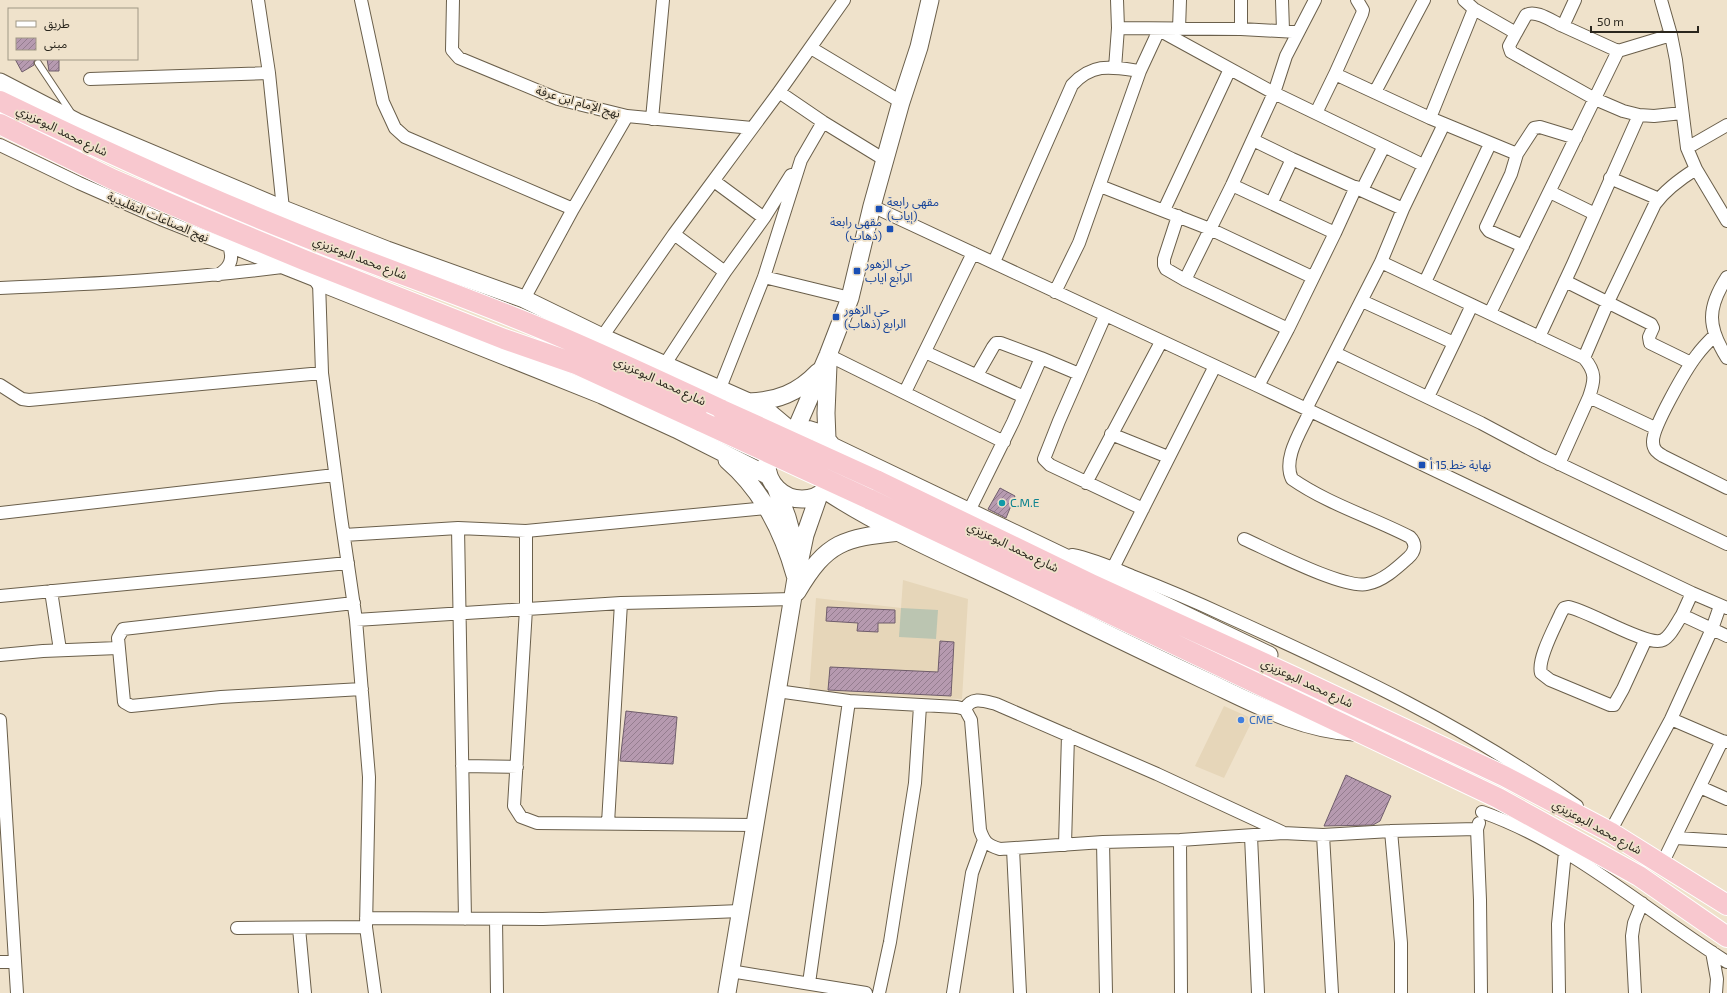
<svg xmlns="http://www.w3.org/2000/svg" width="1727" height="993" font-family="'Exo 2','Noto Sans Arabic',sans-serif">
<style>
.built{fill:#e6d6b9}
.park{fill:#bbc5b1}
.building{fill:url(#building-hatch);stroke:#6f5d6b}
.lines{fill:none;stroke-linecap:round;stroke-linejoin:round}
.service-casing{stroke:#6a5f4b;stroke-width:8}
.minor-casing{stroke:#6a5f4b;stroke-width:14}
.secondary-casing{stroke:#6a5f4b;stroke-width:19}
.trunk-casing{stroke:#fff;stroke-width:22}
.service{stroke:#fff;stroke-width:6}
.minor{stroke:#fff;stroke-width:12}
.secondary{stroke:#fff;stroke-width:17}
.trunk{stroke:#f8c8cf;stroke-width:20}
.trunk-bridge-casing{stroke:#fff;stroke-width:22;stroke-linecap:butt}
.trunk-bridge{stroke:#f8c8cf;stroke-width:20}
.transit-dot{fill:#1a4fb4;stroke:#efe2cb;stroke-width:1.5}
.culture-dot{fill:#0f9aa8;stroke:#efe2cb;stroke-width:1.5}
.shop-dot{fill:#3f7fe0;stroke:#efe2cb;stroke-width:1.5}
.labels{text-anchor:middle;stroke-width:3.5;stroke-linejoin:round;paint-order:stroke}
.street-label{font-size:12px;fill:#2a261d;stroke:#efe2cb}
.transit-label{font-size:12px;fill:#164399;stroke:#efe2cb;text-anchor:start}
.culture-label{font-size:12px;fill:#0d838f;stroke:#efe2cb;text-anchor:start}
.shop-label{font-size:12px;fill:#366cbe;stroke:#efe2cb;text-anchor:start}
</style>
<defs>
<pattern id="building-hatch" width="6" height="6" patternUnits="userSpaceOnUse"><rect width="6" height="6" fill="#b69ab0"/><path d="M-1 1l2-2M0 6l6-6M5 7l2-2" fill="none" stroke="#947d8f"/></pattern>
</defs>
<rect width="100%" height="100%" fill="#efe2cb"/>
<path class="built" d="M 903,580 L 968,599 L 962,699 L 809,692 L 816,598 L 901,608 Z
M 1224,706 L 1253,719 L 1224,778 L 1195,766 Z"/>
<path class="park" d="M 901,608 L 938,610 L 936,639 L 899,637 Z"/>
<path class="building" d="M 15,59 L 36,59 L 34,61 L 34,65 L 22,72 Z
M 47,59 L 59,59 L 59,71 L 49,71 Z
M 1000,488 L 1015,496 L 1006,518 L 988,509 Z
M 827,607 L 895,610 L 895,623 L 878,623 L 878,632 L 857,631 L 858,623 L 826,621 Z
M 940,641 L 954,642 L 951,696 L 828,690 L 830,667 L 938,672 Z
M 626,711 L 677,717 L 673,764 L 620,761 Z
M 1346,775 L 1391,796 L 1380,821 L 1373,825 L 1324,826 Z"/>
<g class="lines">
<defs>
<path id="service" d="M 38,63 L 72,114"/>
<path id="minor" d="M 258,0 L 269,73 L 283,209
M 361,0 L 383,102 L 395,128 L 405,137 L 573,209
M 453,0 L 452,50 L 459,58 L 558,99 L 627,116 L 573,209 L 524,299
M 1282,0 L 1283,30
M 1464,0 L 1474,9 L 1516,33 L 1526,15 C 1536,9 1553,22 1563,26
M 1575,0 L 1563,26 L 1618,51 L 1671,35
M 1661,0 L 1671,35 L 1676,60 L 1687,148 L 1696,169 L 1727,221
M 1474,9 L 1430,118 L 1517,154 L 1534,128 L 1540,127 L 1576,138
M 1118,28 L 1241,29 L 1297,32
M 1179,29 L 1180,0
M 1241,29 L 1241,0
M 1516,33 L 1509,46 L 1511,52 L 1595,99 L 1623,111 L 1639,115 L 1654,116 L 1682,113
M 811,48 L 901,102
M 1115,68 L 1118,28 L 1117,0
M 1335,74 L 1362,14 L 1363,10 L 1357,0
M 90,79 L 269,73
M 779,92 L 823,122 L 885,160
M 1375,92 L 1424,0
M 1316,113 L 1335,74 L 1430,118
M 627,116 L 752,128
M 652,119 L 663,0
M 1253,140 L 1292,159 L 1403,209
M 0,145 L 79,183 L 163,220 L 319,282 L 322,373 L 341,517 L 356,620 L 369,777 L 366,927 L 375,993
M 1384,146 L 1423,165
M 1687,148 L 1727,125
M 1517,154 L 1511,174 L 1486,227 L 1489,231 L 1523,246
M 1610,178 L 1659,199
M 714,181 L 764,218
M 1232,185 L 1335,233 L 1288,329 L 1258,386
M 1100,186 L 1210,229 L 1312,277
M 1550,192 L 1595,214
M 1272,202 L 1292,159
M 872,206 L 1258,386 L 1692,593 L 1727,608
M 1164,210 L 1230,69
M 1178,216 L 1164,259 L 1164,265 L 1166,269 L 1185,280 L 1288,329
M 1335,233 L 1356,187
M 674,234 L 725,272
M 994,262 L 1072,85 C 1093,62 1112,67 1140,71
M 1381,262 L 1584,358 C 1596,372 1595,380 1589,397 L 1655,428
M 218,275 C 230,268 234,259 229,246
M 764,277 L 850,298
M 1727,277 C 1707,308 1707,326 1727,358
M 1185,280 L 1232,185 L 1274,93 L 1384,146 L 1362,190
M 1565,281 L 1651,324 L 1653,328 L 1649,337 L 1650,343 L 1691,363
M 1425,282 L 1490,144
M 0,288 C 94,284 188,279 282,267
M 1055,292 L 1079,243 L 1140,71 L 1159,30 L 1274,93 L 1286,56 L 1315,0
M 1362,301 L 1454,343 L 1472,305
M 1490,313 L 1618,51
M 1105,316 L 1059,421 L 1044,459 L 1050,465 L 1143,509
M 1715,335 C 1709,341 1702,348 1697,355 C 1686,369 1652,428 1653,442 C 1653,450 1658,453 1663,456 L 1727,488
M 602,337 L 674,234 L 779,92 L 844,0
M 1539,337 L 1573,264 L 1639,115
M 925,352 L 1024,397
M 1335,353 L 1481,423 L 1543,456 L 1727,544
M 828,355 L 1004,442
M 1584,358 L 1608,302 L 1655,204 C 1666,189 1680,179 1696,169
M 665,364 L 725,272 L 764,218 L 791,175
M 977,375 L 993,347 L 996,343 L 1001,343 L 1041,358 L 1079,374
M 0,385 L 22,399 L 29,400 L 322,373
M 720,388 L 764,277 L 801,160 L 823,122
M 905,392 L 973,253
M 1428,397 L 1454,343
M 1306,409 L 1381,262 L 1403,209 L 1444,124
M 1111,434 L 1168,457
M 1559,464 L 1589,397
M 1086,483 L 1161,342
M 969,511 L 1013,422 L 1041,358
M 0,513 L 335,475
M 458,528 L 465,919
M 526,531 L 526,609 L 514,806 L 521,817 L 537,823 L 755,825
M 344,535 L 458,528 L 526,531 L 767,508
M 1244,539 C 1269,550 1343,589 1367,584 C 1383,581 1397,568 1408,558 C 1415,552 1417,544 1410,537 C 1371,517 1328,504 1292,479 C 1282,458 1302,430 1310,411
M 1072,555 C 1093,559 1113,568 1132,576 C 1163,588 1194,601 1224,615 C 1348,671 1466,726 1577,806
M 1113,568 L 1215,366
M 51,591 L 60,650
M 1692,593 L 1682,615 L 1727,636
M 0,596 L 348,563
M 354,603 L 123,629 L 118,638 L 124,702 L 131,706 L 221,697 L 362,689
M 356,620 L 621,603 L 793,599
M 1646,639 L 1623,689 L 1614,705 L 1610,705 L 1550,680 L 1541,673 C 1537,659 1555,627 1561,613 L 1564,608 L 1568,607 C 1588,610 1648,648 1663,640 C 1671,636 1677,622 1682,615
M 0,655 L 43,651 L 118,648
M 777,691 L 849,701 L 957,707 L 965,709 L 971,720 L 980,830 C 984,842 987,845 1000,849 L 1103,842 L 1180,840 L 1283,833 L 1323,835 L 1391,831 L 1477,829
M 965,709 C 972,696 984,701 996,704 L 1157,774 L 1282,832
M 1671,719 L 1722,741
M 0,720 L 17,993
M 462,766 L 517,767
M 1700,787 L 1727,799
M 1482,812 C 1573,844 1646,911 1727,962
M 608,823 L 621,603
M 1479,823 L 1477,829 L 1480,900 L 1481,993
M 1606,828 L 1610,832 L 1671,719 L 1712,629 L 1720,606
M 1391,831 L 1401,943 L 1401,993
M 1323,835 L 1332,993
M 1251,836 L 1258,993
M 1676,838 L 1727,841
M 1180,840 L 1181,993
M 1103,842 L 1106,993
M 1065,845 L 1068,735
M 1013,849 L 1020,993
M 1662,864 L 1722,741 L 1727,742
M 366,918 L 543,919 L 740,911
M 496,919 L 497,993
M 237,928 L 366,927
M 299,928 L 305,993
M 1712,952 L 1717,979 L 1716,993
M 0,962 L 15,962
M 730,971 L 866,993
M 809,983 L 849,701
M 879,993 L 890,942 L 915,783 L 920,706
M 953,993 L 972,873 L 984,840
M 1559,993 L 1558,924 L 1565,852
M 1635,993 L 1632,936 L 1634,923 L 1642,903"/>
<path id="secondary" d="M 0,82 L 77,122 L 283,209 L 387,250 L 524,299 L 602,337 L 760,407 L 771,414 L 790,430
M 319,282 L 602,395 L 676,429 L 769,476
M 748,402 C 777,401 798,393 818,372
M767 464a35 35 0 1 1 70 0a35 35 0 1 1-70 0Z
M 796,429 L 828,355 L 850,298 L 872,206 L 901,102 L 919,47 L 930,0
M 827,439 L 826,413 L 828,365
M 834,447 L 1269,655
M 727,460 C 762,490 783,532 795,575
M 776,488 L 787,517 L 795,546
M 826,491 C 892,534 967,564 1039,600 C 1093,627 1147,653 1202,679 C 1250,701 1298,729 1353,732
M 797,592 C 827,541 844,538 900,532
M 727,993 L 796,578 L 805,535 L 819,495"/>
<path id="trunk" d="M 0,101 C 95,147 191,191 288,230 C 363,261 439,287 513,317 C 584,345 653,378 722,410
M 0,124 L 112,179 L 205,219 L 304,260 L 504,339 L 576,364 L 702,422
M 876,480 L 1091,584 L 1292,676 L 1504,776 L 1610,832 L 1727,905
M 869,499 L 1498,798 L 1639,876 L 1727,937"/>
</defs>
<use href="#service" class="service-casing"/>
<use href="#minor" class="minor-casing"/>
<use href="#secondary" class="secondary-casing"/>
<use href="#trunk" class="trunk-casing"/>
<use href="#service" class="service"/>
<use href="#minor" class="minor"/>
<use href="#secondary" class="secondary"/>
<use href="#trunk" class="trunk"/>
<defs>
<path id="trunk-bridge" d="M 722,410 L 876,480
M 702,422 L 869,499"/>
</defs>
<use href="#trunk-bridge" class="trunk-bridge-casing"/>
<use href="#trunk-bridge" class="trunk-bridge"/>
</g>
<g class="transit-dot">
<rect x="875" y="205" width="8" height="8" rx="2"/>
<rect x="886" y="225" width="8" height="8" rx="2"/>
<rect x="853" y="267" width="8" height="8" rx="2"/>
<rect x="832" y="313" width="8" height="8" rx="2"/>
<rect x="1418" y="461" width="8" height="8" rx="2"/>
</g>
<circle class="culture-dot" cx="1002" cy="503" r="4"/>
<circle class="shop-dot" cx="1241" cy="720" r="4"/>
<g class="labels">
<g class="street-label">
<text transform="translate(578 102) rotate(16)" y="4">نهج الإمام ابن عرفة</text>
<text transform="translate(62 131) rotate(26)" y="4">شارع محمد البوعزيزي</text>
<text transform="translate(158 217) rotate(23)" y="4">نهج الصناعات التقليدية</text>
<text transform="translate(360 258) rotate(21)" y="4">شارع محمد البوعزيزي</text>
<text transform="translate(660 381) rotate(25)" y="4">شارع محمد البوعزيزي</text>
<text transform="translate(1013 547) rotate(26)" y="4">شارع محمد البوعزيزي</text>
<text transform="translate(1307 683) rotate(25)" y="4">شارع محمد البوعزيزي</text>
<text transform="translate(1597 827) rotate(29)" y="4">شارع محمد البوعزيزي</text>
</g>
<g class="transit-label">
<text x="887" y="206">مقهى رابعة<tspan x="887" dy="14">(إياب)</tspan></text>
<text x="882" y="226" text-anchor="end">مقهى رابعة<tspan x="882" dy="14">(ذهاب)</tspan></text>
<text x="865" y="268">حي الزهور<tspan x="865" dy="14">الرابع اياب</tspan></text>
<text x="844" y="314">حي الزهور<tspan x="844" dy="14">الرابع (ذهاب)</tspan></text>
<text x="1430" y="469">نهاية خط 15 أ</text>
</g>
<g class="culture-label">
<text x="1010" y="507">C.M.E</text>
</g>
<g class="shop-label">
<text x="1249" y="724">CME</text>
</g>
</g>
<rect x="8" y="8" width="130" height="52" fill="#efe2cb" stroke="#a09785"/>
<rect x="16" y="21" width="20" height="6" fill="#ffffff" stroke="#a09785"/>
<text x="44" y="28" font-size="12" fill="#2a261d">طريق</text>
<rect x="16" y="38" width="20" height="12" fill="url(#building-hatch)" stroke="#a09785"/>
<text x="44" y="48" font-size="12" fill="#2a261d">مبنى</text>
<path d="M1591 26v6h107v-6" fill="none" stroke="#2a261d" stroke-width="2"/>
<text x="1597" y="26" font-size="12" fill="#2a261d" stroke="#efe2cb" stroke-width="3" paint-order="stroke">50 m</text>
</svg>
